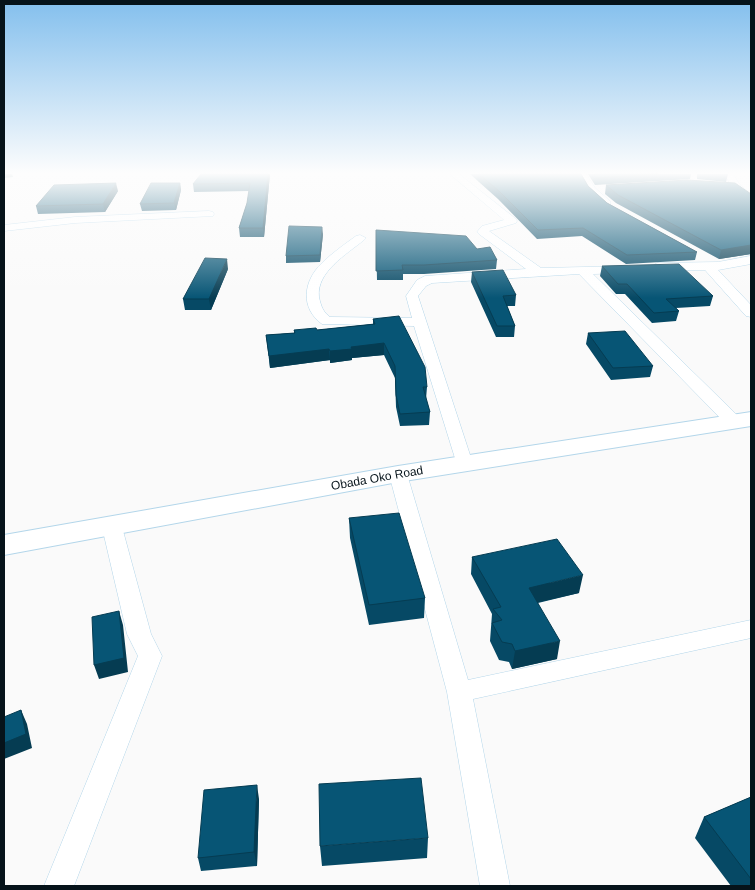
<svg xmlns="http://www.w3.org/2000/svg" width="755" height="890" font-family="Arial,sans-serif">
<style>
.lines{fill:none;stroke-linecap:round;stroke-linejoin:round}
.street-casing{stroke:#b3d6ea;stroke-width:1}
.secondary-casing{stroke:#b3d6ea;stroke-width:2}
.street{fill:#fff;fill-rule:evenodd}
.secondary{fill:#fff;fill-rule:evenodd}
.wall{fill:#064965}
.shaded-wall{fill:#053c52}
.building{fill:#075575;stroke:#053c52}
.labels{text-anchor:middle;stroke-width:5;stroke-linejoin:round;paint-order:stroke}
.street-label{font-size:12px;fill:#06131a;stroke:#fff}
</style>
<rect width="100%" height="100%" fill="#fafafa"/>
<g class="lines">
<defs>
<path id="street" d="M 450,174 L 459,174 L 516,219 L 517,221 L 516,223 L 489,231 L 541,268 L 628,266 L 630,269 L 624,273 L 593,274 L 740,418 L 742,422 L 740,426 L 728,426 L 579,274 L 432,283 L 426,286 L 418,296 L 473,464 L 470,468 L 464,469 L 458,468 L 414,326 L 322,324 C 300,308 303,281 322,263 C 332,253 345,244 356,236 L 360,235 L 366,238 L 364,240 C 347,254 316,272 319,297 C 321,306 323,312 330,317 L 412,318 L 406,296 L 417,280 L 425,276 L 526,269 L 479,234 L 477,232 L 482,226 L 504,220 Z
M 578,174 L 586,174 L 595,188 L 610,201 L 610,205 L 602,205 L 588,192 Z
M 725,174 L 733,174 L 740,185 L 751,194 L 751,202 L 733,189 Z
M 209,211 L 213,212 L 214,214 L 213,216 L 75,223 L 4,231 L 4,225 L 75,217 Z
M 751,256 L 751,264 L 718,270 L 751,305 L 751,317 L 746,316 L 705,270 L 657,271 L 651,267 L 657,263 L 718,262 Z
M 398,468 L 404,470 L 407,474 L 468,680 L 751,620 L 751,638 L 473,699 L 510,886 L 480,886 L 447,692 L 389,474 L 392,470 Z
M 112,520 L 119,522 L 122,527 L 151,634 L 162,656 L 74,886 L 44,886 L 138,656 L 127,634 L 102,527 L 105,522 Z"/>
<path id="secondary" d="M 751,412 L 751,426 L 398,482 L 4,555 L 4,535 L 398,466 Z"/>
</defs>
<use href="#street" class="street-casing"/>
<use href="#secondary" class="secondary-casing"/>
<use href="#street" class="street"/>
<use href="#secondary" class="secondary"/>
</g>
<path class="wall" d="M 270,174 L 264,237 L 240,237 L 239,228 L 247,203 L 249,191 L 194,192 L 193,184 Z
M 470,174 L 581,174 L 588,186 L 607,203 L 697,252 L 695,260 L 626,264 L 582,236 L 537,239 L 498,199 Z
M 588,174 L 691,174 L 690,179 L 595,185 Z
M 697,174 L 728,174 L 726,182 L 697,179 Z
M 180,183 L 181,190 L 176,210 L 142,211 L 140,204 Z
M 606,185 L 751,194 L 751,255 L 751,254 L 719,259 L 616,203 L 605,194 Z
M 118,191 L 105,212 L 38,214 L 36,206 Z
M 376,230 L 477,249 L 497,260 L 496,269 L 424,274 L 403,274 L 403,280 L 377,280 Z
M 323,234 L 320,262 L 286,263 L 286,256 Z
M 602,266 L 713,296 L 710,306 L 676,308 L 679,311 L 676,321 L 652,323 L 625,294 L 616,294 L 600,276 Z
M 228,269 L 211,310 L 185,310 L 183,299 Z
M 472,272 L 516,295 L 515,306 L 507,306 L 515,326 L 514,337 L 496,337 L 471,282 Z
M 373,319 L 427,387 L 426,399 L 430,412 L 429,425 L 400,426 L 396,407 L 395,378 L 384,355 L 352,358 L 352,360 L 330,363 L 330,360 L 270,368 L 266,335 L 294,333 L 294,330 L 317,330 L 373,324 Z
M 588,333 L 653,366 L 650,377 L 611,380 L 586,344 Z
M 349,518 L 425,598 L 424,618 L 369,625 L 350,538 Z
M 472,557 L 579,593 L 538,603 L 557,659 L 512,669 L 509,662 L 499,660 L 490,641 L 492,614 L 471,574 Z
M 751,797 L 751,886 L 731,886 L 695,838 L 704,817 Z
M 259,799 L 257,866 L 201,871 L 198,858 Z
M 428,838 L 427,858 L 322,866 L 320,846 Z"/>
<path class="shaded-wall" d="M 4,174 L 12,174 L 13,177 L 4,178 Z
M 268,174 L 270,174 L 264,237 L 263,228 Z
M 116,183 L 118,191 L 105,212 L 103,204 Z
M 180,183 L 181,190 L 176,210 L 174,203 Z
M 322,227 L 323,234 L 320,262 L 320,255 Z
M 751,245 L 751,254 L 719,259 L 721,250 Z
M 227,259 L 228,269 L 211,310 L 209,299 Z
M 384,343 L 384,355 L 352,358 L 352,360 L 330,363 L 330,351 L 351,347 Z
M 329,349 L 330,360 L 270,368 L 269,356 Z
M 583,575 L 579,593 L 526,605 L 529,588 Z
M 119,611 L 123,625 L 128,672 L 99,679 L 94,665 Z
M 560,641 L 557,659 L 512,669 L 515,651 Z
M 21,710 L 27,724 L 32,748 L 4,759 L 4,743 Z
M 257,785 L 259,799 L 257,866 L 254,852 Z"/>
<path class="building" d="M 201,174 L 268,174 L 263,228 L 239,228 L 247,203 L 250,183 L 193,184 Z
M 479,174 L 581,174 L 588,186 L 607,203 L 697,252 L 627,255 L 583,228 L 538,230 L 499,191 Z
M 594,174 L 658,174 L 596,178 Z
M 687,180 L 735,183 L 751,194 L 751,245 L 721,250 L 618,195 L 606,185 Z
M 116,183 L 103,204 L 36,206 L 54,185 Z
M 151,183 L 180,183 L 174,203 L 140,204 Z
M 289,226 L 322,227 L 320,255 L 286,256 Z
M 376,230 L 466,236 L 477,249 L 490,247 L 497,260 L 424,265 L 402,265 L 403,270 L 376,271 Z
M 205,258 L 227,259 L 209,299 L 183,299 Z
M 679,264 L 713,296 L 666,299 L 679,311 L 654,313 L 627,284 L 618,284 L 602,266 Z
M 503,270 L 516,295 L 503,296 L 515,326 L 497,326 L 472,272 Z
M 399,316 L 425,367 L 427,387 L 423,387 L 430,412 L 400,414 L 396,395 L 395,366 L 384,343 L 351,347 L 352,349 L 330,351 L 329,349 L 269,356 L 266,335 L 295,333 L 294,330 L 316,328 L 317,330 L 375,324 L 373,319 Z
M 625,331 L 653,366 L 613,368 L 588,333 Z
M 399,513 L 425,598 L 369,605 L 349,518 Z
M 557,539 L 583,575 L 529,588 L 560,641 L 515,651 L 512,644 L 502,642 L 492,623 L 502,620 L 493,609 L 501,607 L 472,557 Z
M 119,611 L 124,658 L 94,665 L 92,617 Z
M 21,710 L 26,734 L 4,743 L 4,717 Z
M 421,778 L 428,838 L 320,846 L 319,784 Z
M 257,785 L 254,852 L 198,858 L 204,790 Z
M 751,797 L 751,879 L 704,817 Z"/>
<linearGradient id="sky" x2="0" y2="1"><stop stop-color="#83bfed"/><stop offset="0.58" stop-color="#fdfdfd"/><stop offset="1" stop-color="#fdfdfd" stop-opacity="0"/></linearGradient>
<rect width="755" height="298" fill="url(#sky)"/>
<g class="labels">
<g class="street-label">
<text transform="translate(377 478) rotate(-10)" y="4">Obada Oko Road</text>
</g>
</g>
<rect width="755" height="890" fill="none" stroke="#06131a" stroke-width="10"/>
</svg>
